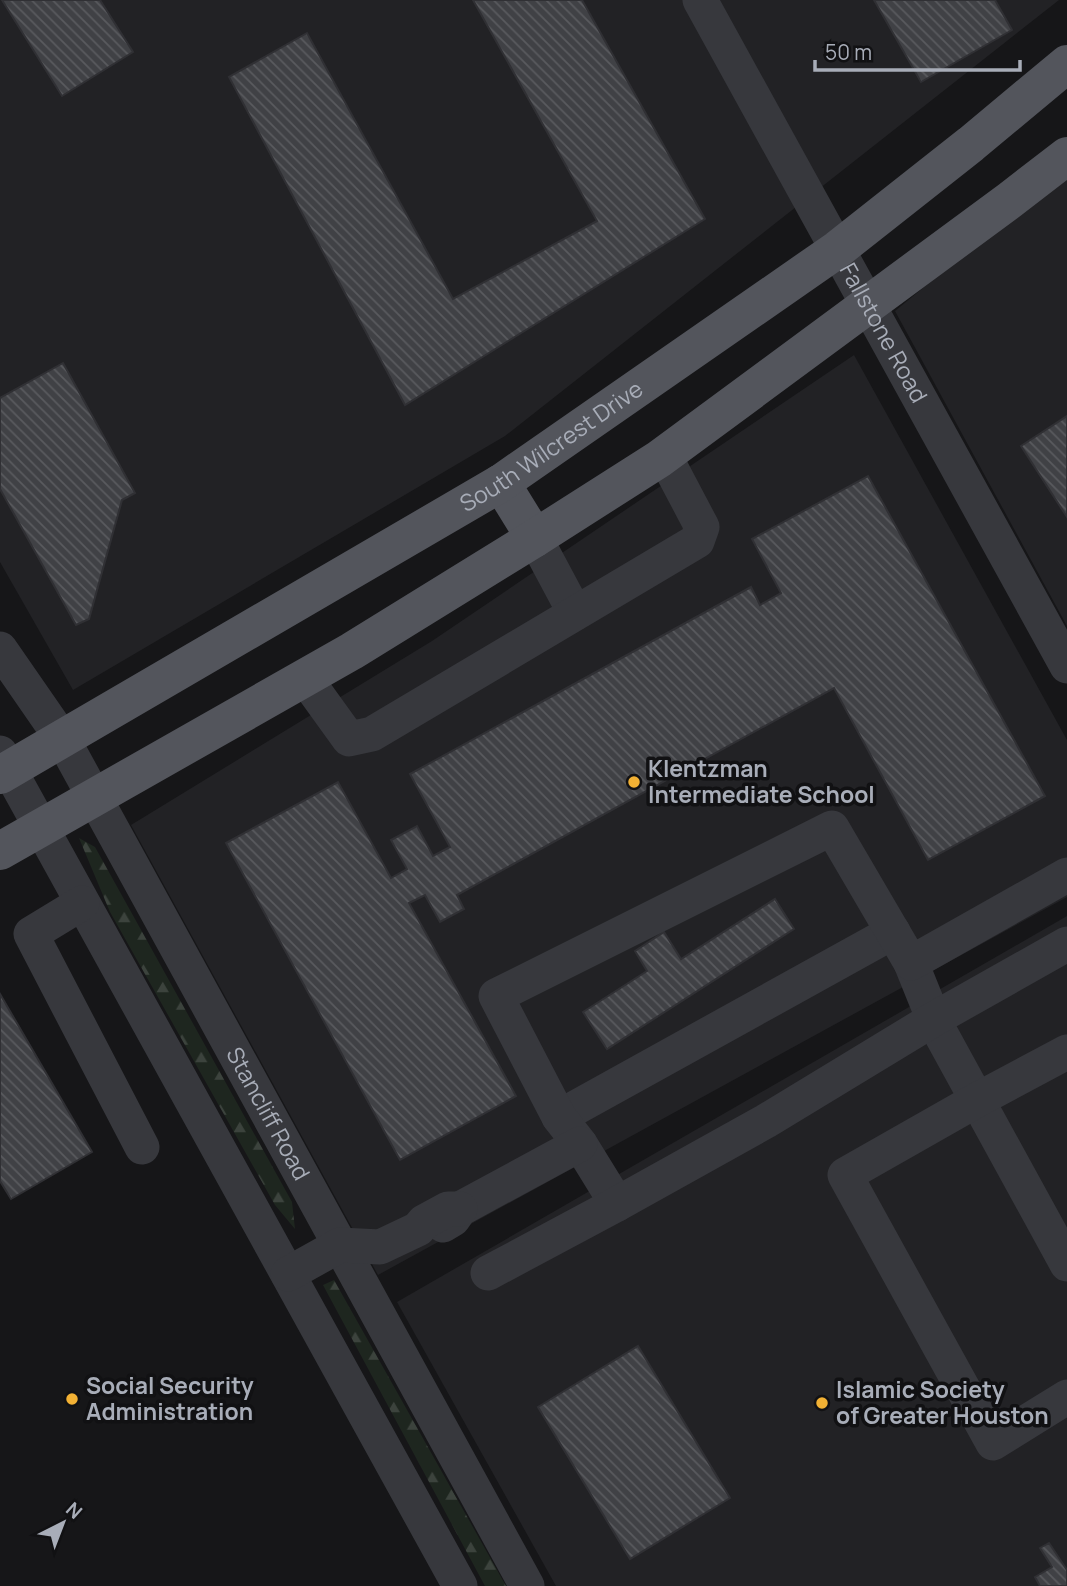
<svg xmlns="http://www.w3.org/2000/svg" width="1067" height="1586" font-family="Manrope,sans-serif">
<style>
.built{fill:#222225}
.forest{fill:url(#forest-firs)}
.building{fill:url(#building-back-hatch);stroke:#303034;stroke-width:2}
.lines{fill:none;stroke-linecap:round;stroke-linejoin:round}
.minor{stroke:#37383d;stroke-width:35}
.major{stroke:#53555c;stroke-width:38}
.poi-dot{fill:#f2b134;stroke:#111113;stroke-width:2.5}
.labels{text-anchor:middle;stroke-width:7;stroke-linejoin:round;paint-order:stroke}
.street-label{font-size:23px;fill:#a8adb8;stroke:#111113}
.poi-label{font-size:23px;font-weight:bold;fill:#a8adb8;stroke:#111113;text-anchor:start}
</style>
<defs>
<pattern id="forest-firs" width="22" height="20" patternUnits="userSpaceOnUse" patternTransform="scale(1.75)"><rect width="22" height="20" fill="#1e261f"/><path d="M5 1l3.5 6h-7zM16 11l3.5 6h-7z" fill="#3c433d"/></pattern>
<pattern id="building-back-hatch" width="6" height="6" patternUnits="userSpaceOnUse" patternTransform="scale(1.75)"><rect width="6" height="6" fill="#404145"/><path d="M-1 5l2 2M0 0l6 6M5-1l2 2" fill="none" stroke="#595a5e"/></pattern>
</defs>
<rect width="100%" height="100%" fill="#161618"/>
<path class="built" d="M 0,0 L 1059,0 L 505,436 L 73,690 L 0,562 Z
M 1067,169 L 1067,626 L 895,311 Z
M 854,355 L 1067,740 L 1067,897 L 378,1275 L 131,825 L 432,641 Z
M 1067,916 L 1067,1586 L 556,1586 L 397,1302 Z"/>
<path class="forest" d="M 79,838 L 95,847 L 292,1202 L 295,1229 L 275,1205 L 110,912 Z
M 334,1280 L 506,1586 L 485,1586 L 323,1285 Z"/>
<path class="building" d="M 2,0 L 100,0 L 133,52 L 62,96 Z
M 473,0 L 582,0 L 705,219 L 405,405 L 229,77 L 307,33 L 453,299 L 597,221 Z
M 874,0 L 995,0 L 1012,30 L 921,82 Z
M 63,363 L 135,493 L 122,500 L 89,619 L 76,625 L 0,489 L 0,398 Z
M 1067,416 L 1067,517 L 1021,446 Z
M 868,476 L 1045,796 L 928,860 L 834,688 L 457,895 L 464,909 L 440,922 L 425,895 L 409,903 L 516,1096 L 400,1160 L 226,843 L 338,782 L 391,878 L 407,869 L 391,840 L 417,826 L 433,856 L 450,847 L 410,774 L 751,587 L 760,605 L 781,593 L 752,539 Z
M 775,899 L 794,929 L 607,1049 L 583,1012 L 647,971 L 635,951 L 664,932 L 681,959 Z
M 0,994 L 92,1152 L 11,1199 L 0,1181 Z
M 638,1346 L 730,1498 L 630,1559 L 538,1407 Z
M 1049,1543 L 1067,1570 L 1067,1586 L 1040,1586 L 1035,1577 L 1052,1567 L 1040,1548 Z"/>
<g class="lines">
<g class="minor">
<path id="s1" d="M 700,0 L 1067,666"/>
<path d="M 535,538 L 575,613"/>
<path id="s2" d="M 0,649 L 63,740 L 527,1586"/>
<path d="M 305,678 L 349,739 L 372,734 L 697,541 L 702,527 L 664,455"/>
<path d="M 0,753 L 460,1586"/>
<path d="M 82,903 L 31,934 L 142,1147"/>
<path d="M 911,963 L 936,1025 L 1067,1264"/>
<path d="M 1067,1052 L 977,1100 L 845,1175 L 993,1443 L 1067,1397"/>
<path d="M 559,1117 L 893,932"/>
<path d="M 617,1204 L 580,1144 L 559,1117 L 496,996 L 832,828 L 911,963 L 1067,875"/>
<path d="M 443,1225 L 453,1219 L 460,1209 L 580,1144"/>
<path d="M 488,1273 L 617,1204 L 766,1121 L 934,1019 L 1067,944"/>
<path d="M 288,1274 L 340,1245 L 380,1247 L 418,1229 L 424,1222 L 448,1209 L 460,1209"/>
</g>
<g class="major">
<path d="M 501,483 L 535,538"/>
<path id="s3" d="M 0,775 L 501,483 L 838,249 L 971,144 L 1067,64"/>
<path d="M 0,851 L 352,651 L 535,538 L 659,459 L 1010,200 L 1067,156"/>
</g>
</g>
<g class="poi-dot">
<circle cx="634" cy="782" r="7"/>
<circle cx="72" cy="1399" r="7"/>
<circle cx="822" cy="1403" r="7"/>
</g>
<g class="labels">
<g class="street-label">
<text dy="8" stroke="none"><textPath href="#s1" startOffset="380">Fallstone Road</textPath></text>
<text dy="8" stroke="none"><textPath href="#s3" startOffset="642">South Wilcrest Drive</textPath></text>
<text dy="8" stroke="none"><textPath href="#s2" startOffset="537">Stancliff Road</textPath></text>
</g>
<g class="poi-label">
<text x="648" y="777">Klentzman<tspan x="648" dy="26">Intermediate School</tspan></text>
<text x="86" y="1394">Social Security<tspan x="86" dy="26">Administration</tspan></text>
<text x="836" y="1398">Islamic Society<tspan x="836" dy="26">of Greater Houston</tspan></text>
</g>
</g>
<g transform="translate(63 1523) rotate(42)" stroke="#111113" stroke-width="5" paint-order="stroke">
<path d="M0-5L12 26L0 18L-12 26Z" fill="#a8adb8"/>
<text y="-10" font-size="19" font-weight="bold" text-anchor="middle" fill="#a8adb8">N</text>
</g>
<path d="M815 60v10h205v-10" fill="none" stroke="#a8adb8" stroke-width="3.5"/>
<text x="825" y="60" font-size="21" fill="#a8adb8" stroke="#111113" stroke-width="5" paint-order="stroke">50 m</text>
</svg>
